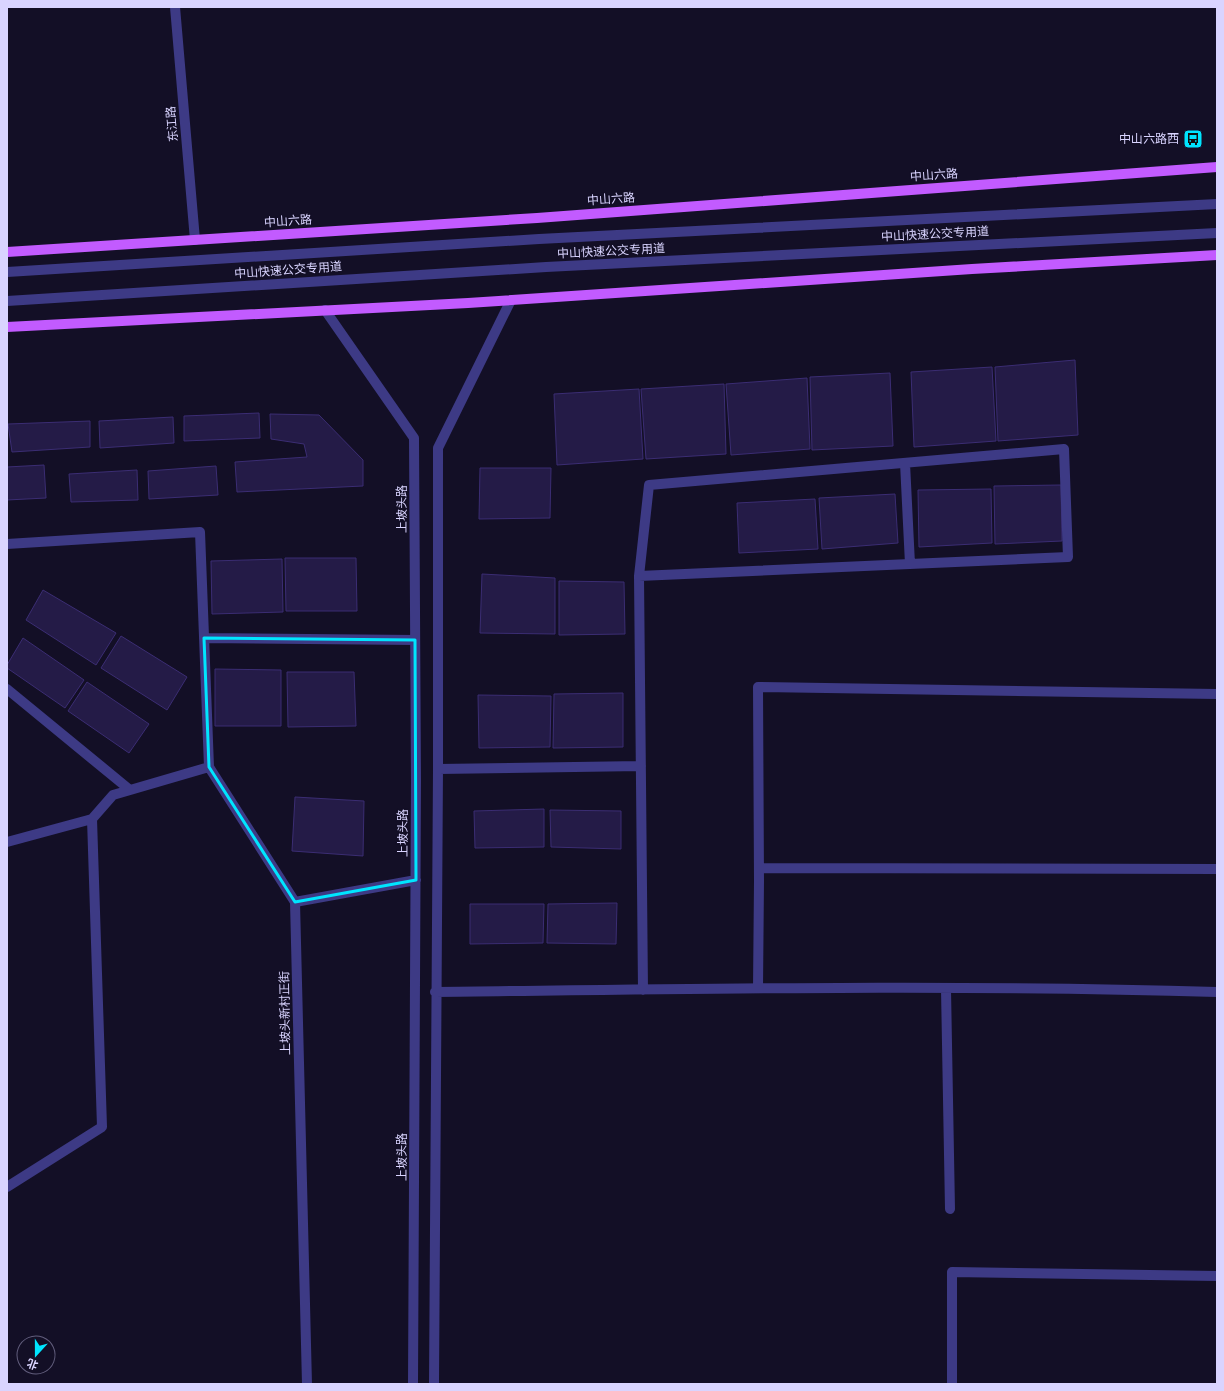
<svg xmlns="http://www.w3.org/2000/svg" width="1224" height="1391" font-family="'Sofia Sans Condensed','Noto Sans SC',sans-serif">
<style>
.building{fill:#241b47;stroke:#3b2d73}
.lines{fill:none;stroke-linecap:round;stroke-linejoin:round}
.minor{stroke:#3d3a85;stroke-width:10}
.major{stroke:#c25bff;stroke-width:10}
.marked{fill:none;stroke:#00e5ff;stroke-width:3;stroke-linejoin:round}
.labels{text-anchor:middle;stroke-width:3;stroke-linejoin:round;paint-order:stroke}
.street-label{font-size:12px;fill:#d9d4ff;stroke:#130f26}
.poi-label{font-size:12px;fill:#d9d4ff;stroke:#130f26;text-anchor:end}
</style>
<rect width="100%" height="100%" fill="#130f26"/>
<path class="building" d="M 1075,360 L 1078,435 L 998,441 L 995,367 Z
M 992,367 L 996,441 L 914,447 L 911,372 Z
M 890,373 L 893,446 L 812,450 L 810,377 Z
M 807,378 L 810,449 L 731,455 L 726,384 Z
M 724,384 L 726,454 L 646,459 L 641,389 Z
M 639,389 L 643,459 L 557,465 L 554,394 Z
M 259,413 L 260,438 L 184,441 L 184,416 Z
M 270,414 L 319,415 L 363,460 L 363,486 L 237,492 L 235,462 L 307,457 L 304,444 L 271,439 Z
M 173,417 L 174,443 L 100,448 L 99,421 Z
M 90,421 L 90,447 L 12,452 L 8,424 Z
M 44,465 L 46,498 L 7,500 L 7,467 Z
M 216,466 L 218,495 L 149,499 L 148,471 Z
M 480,468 L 551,468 L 550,518 L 479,519 Z
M 137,470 L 138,500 L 71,502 L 69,474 Z
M 1061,485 L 1062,541 L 995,544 L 994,486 Z
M 991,489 L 992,543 L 919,547 L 918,490 Z
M 895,494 L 898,543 L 822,549 L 819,498 Z
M 815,499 L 818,549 L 739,553 L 737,503 Z
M 285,558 L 356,558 L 357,611 L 286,611 Z
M 282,559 L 283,612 L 212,614 L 211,561 Z
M 482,574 L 555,578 L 555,634 L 480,633 Z
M 559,581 L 624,582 L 625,634 L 559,635 Z
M 43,590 L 116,633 L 96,665 L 26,620 Z
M 121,636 L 187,677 L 167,710 L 101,668 Z
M 23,638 L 84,680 L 65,708 L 7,668 L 7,665 Z
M 215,669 L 281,670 L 281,726 L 215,726 Z
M 287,672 L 354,672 L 356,726 L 288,727 Z
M 87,682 L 149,724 L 129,753 L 68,711 Z
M 623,693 L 623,747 L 553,748 L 554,694 Z
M 478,695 L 551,696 L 550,747 L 479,748 Z
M 295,797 L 364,801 L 363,856 L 292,851 Z
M 544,809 L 544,847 L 475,848 L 474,811 Z
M 550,810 L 621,811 L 621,849 L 551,847 Z
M 617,903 L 616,944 L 547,943 L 548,904 Z
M 470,904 L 544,904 L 543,943 L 470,944 Z"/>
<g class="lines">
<path class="minor" d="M 175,7 L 195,240
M 7,272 L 539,239 L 1217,204
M 7,301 L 546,267 L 1217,233
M 325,310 L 414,438 L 416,781 L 413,1384
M 905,463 L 910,564
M 7,544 L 200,532 L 209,767
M 639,576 L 649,485 L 1064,449 L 1068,557 L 639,576 L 643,990
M 204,638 L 415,640
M 7,689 L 130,790
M 438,769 L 641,766
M 7,842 L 92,819
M 759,868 L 1217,869
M 295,902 L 416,880
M 758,988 L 759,881 L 758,687 L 1217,694
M 946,989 L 950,1209
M 435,992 C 696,989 957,984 1217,992
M 7,1187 L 102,1127 L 92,819 L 113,795 L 209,767 L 295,902 L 307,1384
M 434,1384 L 438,769 L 438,448 L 511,300
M 952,1384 L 952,1272 L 1217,1276"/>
<path class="major" d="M 7,252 L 537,218 L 1217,167
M 7,327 L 468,303 L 972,269 L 1217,255"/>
</g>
<path class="marked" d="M 204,638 L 415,640 L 416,880 L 295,902 L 209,767 Z"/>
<defs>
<symbol id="bus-square" viewBox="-11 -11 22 22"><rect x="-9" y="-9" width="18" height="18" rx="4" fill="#00e5ff" stroke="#130f26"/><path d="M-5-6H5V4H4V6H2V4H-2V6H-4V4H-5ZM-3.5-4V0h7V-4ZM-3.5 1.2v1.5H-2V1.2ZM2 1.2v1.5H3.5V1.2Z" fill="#111"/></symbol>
</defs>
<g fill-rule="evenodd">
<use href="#bus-square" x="1182" y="128" width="22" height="22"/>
</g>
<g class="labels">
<g class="street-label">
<text transform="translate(172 124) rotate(-95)" y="4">东江路</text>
<text transform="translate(934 175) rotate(-4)" y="4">中山六路</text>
<text transform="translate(611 199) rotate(-4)" y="4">中山六路</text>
<text transform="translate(288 221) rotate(-4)" y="4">中山六路</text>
<text transform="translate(935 234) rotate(-3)" y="4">中山快速公交专用道</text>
<text transform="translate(611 251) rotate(-3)" y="4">中山快速公交专用道</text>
<text transform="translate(288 270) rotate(-4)" y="4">中山快速公交专用道</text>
<text transform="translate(402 509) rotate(-90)" y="4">上坡头路</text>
<text transform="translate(403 833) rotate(-90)" y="4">上坡头路</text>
<text transform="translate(285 1013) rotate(-91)" y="4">上坡头新村正街</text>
<text transform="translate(402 1157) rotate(-90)" y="4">上坡头路</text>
</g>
<g class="poi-label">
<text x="1179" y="143">中山六路西</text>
</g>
</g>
<rect width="1224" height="1391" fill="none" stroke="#d9d4ff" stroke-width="16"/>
<g transform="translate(36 1355) rotate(201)"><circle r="19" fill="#130f26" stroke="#625e7d"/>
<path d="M0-3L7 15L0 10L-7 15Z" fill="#00e5ff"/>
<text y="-6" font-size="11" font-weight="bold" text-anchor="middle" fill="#d9d4ff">北</text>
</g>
</svg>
